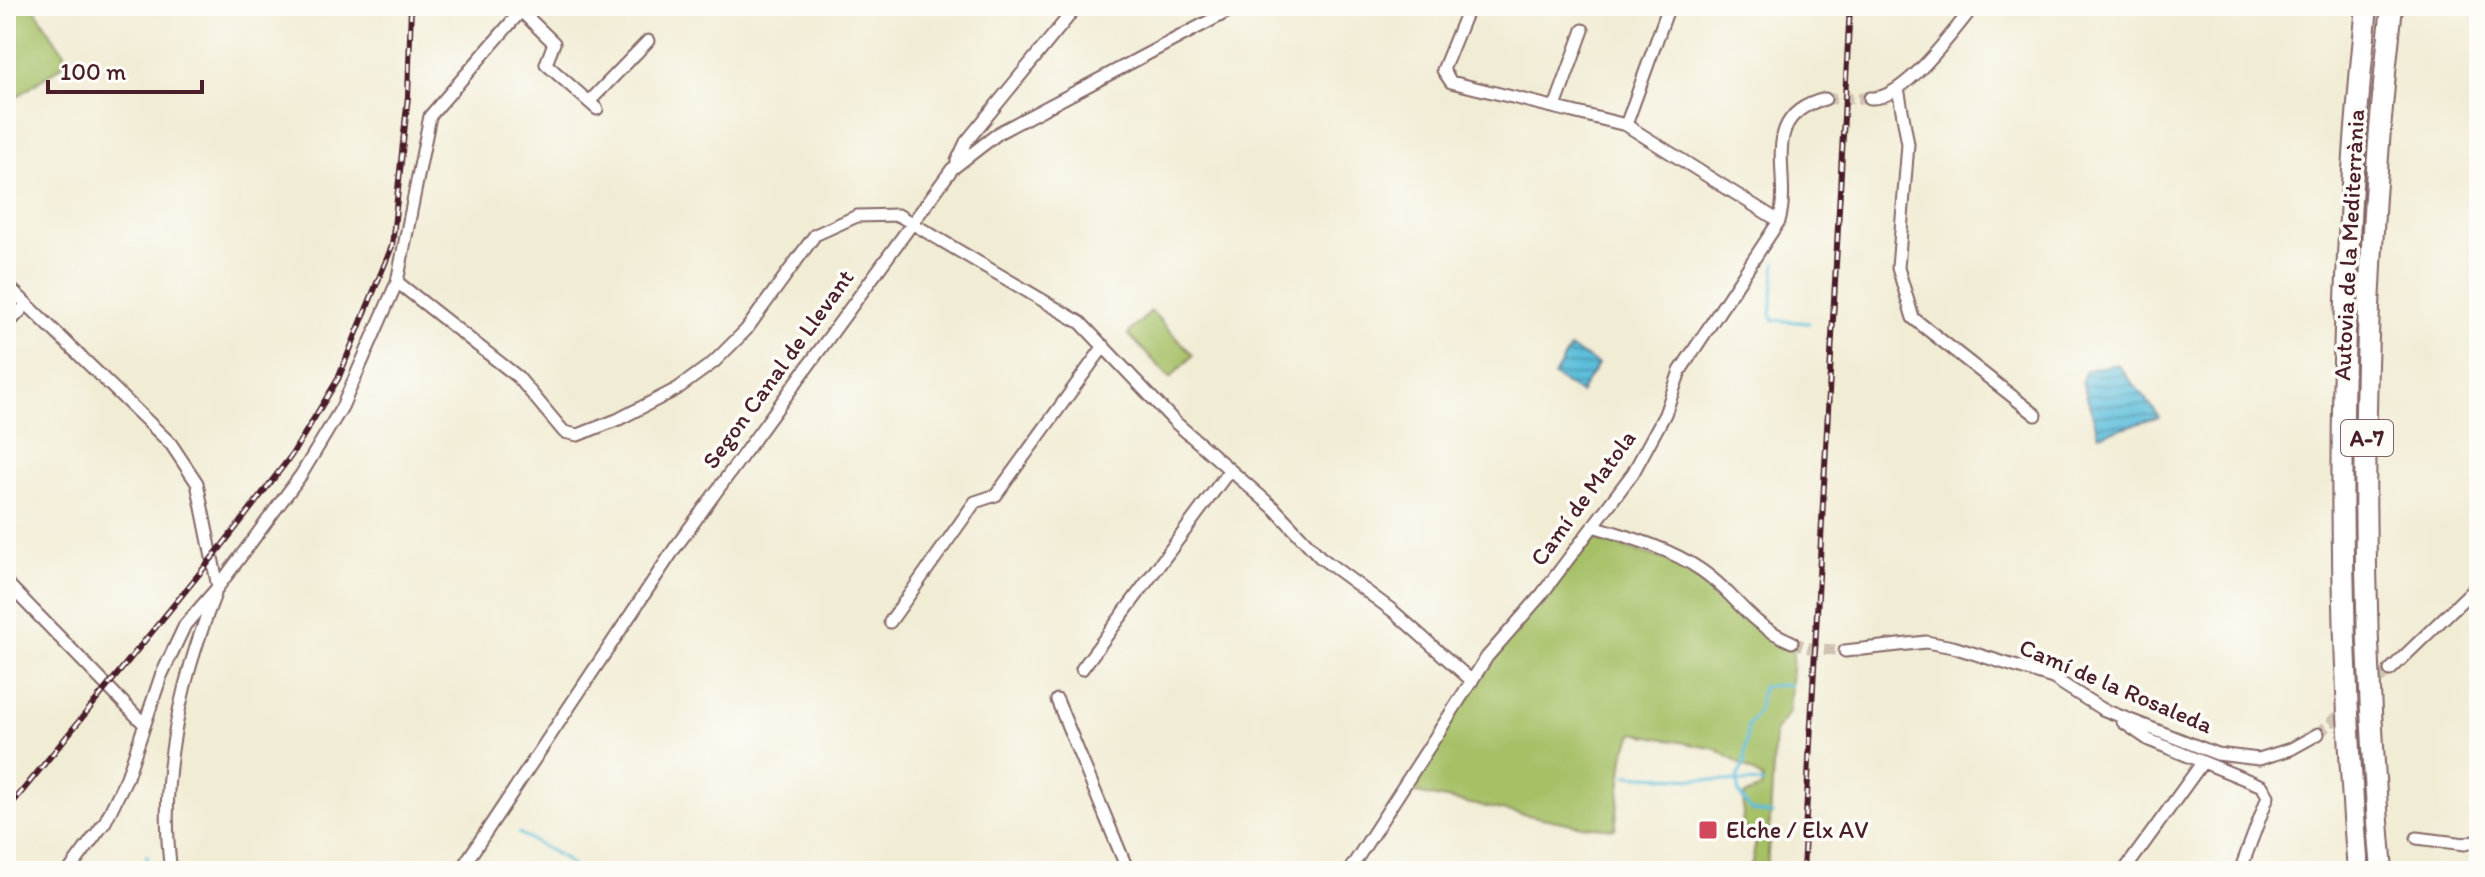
<svg xmlns="http://www.w3.org/2000/svg" width="2485" height="877" font-family="Itim,sans-serif">
<style>
.green{fill:#a6c066;stroke:#787048;stroke-width:2}
.water{fill:url(#water-rules);stroke:#536e82;stroke-width:2}
.lines{fill:none;stroke-linecap:round;stroke-linejoin:round}
.stream{stroke:#5cbdda;stroke-width:3}
.street-tunnel{stroke:#d0c3b2;stroke-width:11;stroke-dasharray:11 5.5;stroke-linecap:butt}
.street-casing{stroke:#846766;stroke-width:15}
.highway-casing{stroke:#846766;stroke-width:24}
.street{stroke:#fff;stroke-width:11}
.highway{stroke:#fff;stroke-width:20}
.rail-casing{stroke:#4a1f2b;stroke-width:6}
.rail{stroke:#fdfcf7;stroke-width:3;stroke-dasharray:9;stroke-linecap:butt}
.poi-dot{fill:#d1495b;stroke:#fdfcf7;stroke-width:3}
.labels{text-anchor:middle;stroke-width:7;stroke-linejoin:round;paint-order:stroke}
.shield{fill:#fdfcf7;stroke:#806168;stroke-width:2}
.shield-label{font-size:22px;font-weight:bold;fill:#4a1f2b}
.street-label{font-size:24px;fill:#4a1f2b;stroke:#fdfcf7}
.poi-label{font-size:24px;fill:#4a1f2b;stroke:#fdfcf7;text-anchor:start}
</style>
<defs>
<pattern id="water-rules" width="6" height="5" patternUnits="userSpaceOnUse" patternTransform="scale(2)"><rect width="6" height="5" fill="#5cbdda"/><path d="M0 2.5h6" fill="none" stroke="#4e99b1"/></pattern>
</defs>
<rect width="100%" height="100%" fill="#fdfcf7"/>
<filter id="ink" filterUnits="userSpaceOnUse"><feTurbulence type="fractalNoise" baseFrequency=".0125" numOctaves="2"/><feDisplacementMap in="SourceGraphic" scale="16" xChannelSelector="R" yChannelSelector="G"/><feConvolveMatrix kernelMatrix="1 2 1 2 8 2 1 2 1" color-interpolation-filters="sRGB"/></filter>
<filter id="wash" filterUnits="userSpaceOnUse"><feTurbulence type="fractalNoise" baseFrequency=".006" numOctaves="4" result="noise"/><feDisplacementMap in="SourceGraphic" scale="32" xChannelSelector="R" yChannelSelector="G"/><feGaussianBlur stdDeviation="1.8" result="paint"/><feColorMatrix in="noise" values="0 0 0 0 0 0 0 0 0 0 0 0 0 0 0 0 0 1.4 0 .05"/><feComposite in="paint" operator="in"/></filter>
<g filter="url(#wash)">
<rect width="100%" height="100%" fill="#f1ecd4"/>
<path class="green" d="M 6,6 L 33,6 L 69,61 L 6,104 Z
M 1151,311 L 1193,355 L 1170,378 L 1128,334 Z
M 1595,539 L 1702,570 L 1730,608 L 1766,638 L 1793,651 L 1789,713 L 1775,731 L 1767,871 L 1750,871 L 1756,842 L 1752,830 L 1742,829 L 1744,796 L 1761,788 L 1763,779 L 1716,749 L 1634,733 L 1625,750 L 1615,829 L 1582,826 L 1411,792 L 1484,662 Z"/>
<path class="water" d="M 1570,348 L 1598,364 L 1580,393 L 1554,376 Z
M 2117,364 L 2160,417 L 2099,435 L 2082,381 L 2086,370 Z"/>
<g class="lines">
<path class="stream" d="M 1776,263 L 1771,314 L 1774,320 L 1809,323
M 1627,775 L 1763,783
M 1772,814 L 1752,811 L 1738,793 L 1738,777 L 1744,764 L 1748,726 L 1759,709 L 1762,686 L 1791,685
M 519,833 L 563,858 L 578,871
M 147,855 L 147,871"/>
</g>
</g>
<g filter="url(#ink)">
<g class="lines">
<path class="street-tunnel" d="M 1825,99 L 1870,98
M 1792,642 L 1810,648 L 1845,651
M 2318,734 L 2390,670"/>
<defs>
<path id="street" d="M 1448,6 L 1467,11
M 1469,6 L 1443,70 L 1451,82 L 1626,125 L 1779,221
M 1898,88 L 1908,144 L 1898,268 L 1913,318 L 2036,415
M 1870,98 C 1904,101 1953,31 1974,6
M 589,102 L 648,41
M 1555,107 L 1583,30
M 1626,125 L 1669,6
M 957,161 L 966,142 L 1077,6
M 397,282 L 518,377 L 564,432 L 578,435 L 619,419 L 677,389 L 714,362 L 746,330 L 815,235 L 857,216 L 898,215 L 1081,323 L 1175,422 L 1275,509 L 1320,557 L 1393,611 L 1472,681
M 6,284 L 171,444 L 197,483 L 218,587
M 6,326 L 26,305
M 6,523 L 6,522
M 1593,526 C 1629,537 1669,548 1701,570 C 1738,595 1744,622 1792,642
M 6,582 L 144,724
M 890,622 L 975,502 L 996,495 L 1104,346
M 1845,651 L 1926,642 L 1953,647 L 2053,678 L 2102,709 L 2217,754 L 2259,759 L 2291,749 L 2318,734
M 1082,669 L 1229,471
M 2390,670 L 2479,584
M 1057,700 L 1128,871
M 2123,722 L 2149,740 L 2262,786 L 2268,796 L 2240,871
M 2417,838 L 2465,844 L 2479,839
M 69,871 L 105,822 L 127,777 L 161,676 L 185,625 L 218,587 L 301,475 L 342,407 L 397,282 L 430,116 L 521,11 L 554,43 L 546,64 L 597,109
M 171,871 C 158,778 181,680 215,594
M 460,871 L 675,548 L 952,169 L 1000,132 L 1238,6
M 1349,871 L 1487,657 L 1542,594 L 1633,473 L 1665,414 L 1680,371 L 1779,221 C 1793,175 1756,116 1825,99
M 2124,871 L 2202,763"/>
<path id="highway" d="M 2358,871 C 2335,583 2337,294 2367,6
M 2382,871 C 2357,584 2360,293 2392,6"/>
</defs>
<use href="#street" class="street-casing"/>
<use href="#highway" class="highway-casing"/>
<use href="#street" class="street"/>
<use href="#highway" class="highway"/>
<defs>
<path id="rail" d="M 6,811 L 221,547 L 291,456 L 338,379 L 392,246 L 408,96 L 411,6
M 1803,871 L 1850,6"/>
</defs>
<use href="#rail" class="rail-casing"/>
<use href="#rail" class="rail"/>
</g>
</g>
<rect class="poi-dot" x="1698" y="820" width="20" height="20" rx="4"/>
<g class="labels">
<rect class="shield" x="2341" y="420" width="52" height="36" rx="6"/>
<g class="shield-label">
<text x="2367" y="446">A-7</text>
</g>
<g class="street-label">
<text transform="translate(2349 245) rotate(-87)" y="8">Autovia de la Mediterrània</text>
<text transform="translate(778 369) rotate(-54)" y="8">Segon Canal de Llevant</text>
<text transform="translate(1583 498) rotate(-54)" y="8">Camí de Matola</text>
<text transform="translate(2116 686) rotate(23)" y="8">Camí de la Rosaleda</text>
</g>
<g class="poi-label">
<text x="1726" y="838">Elche / Elx AV</text>
</g>
</g>
<rect width="2485" height="877" fill="none" stroke="#fdfcf7" stroke-width="32"/>
<path d="M48 80v12h154v-12" fill="none" stroke="#4a1f2b" stroke-width="4"/>
<text x="60" y="80" font-size="24" fill="#4a1f2b" stroke="#fdfcf7" stroke-width="6" paint-order="stroke">100 m</text>
</svg>
